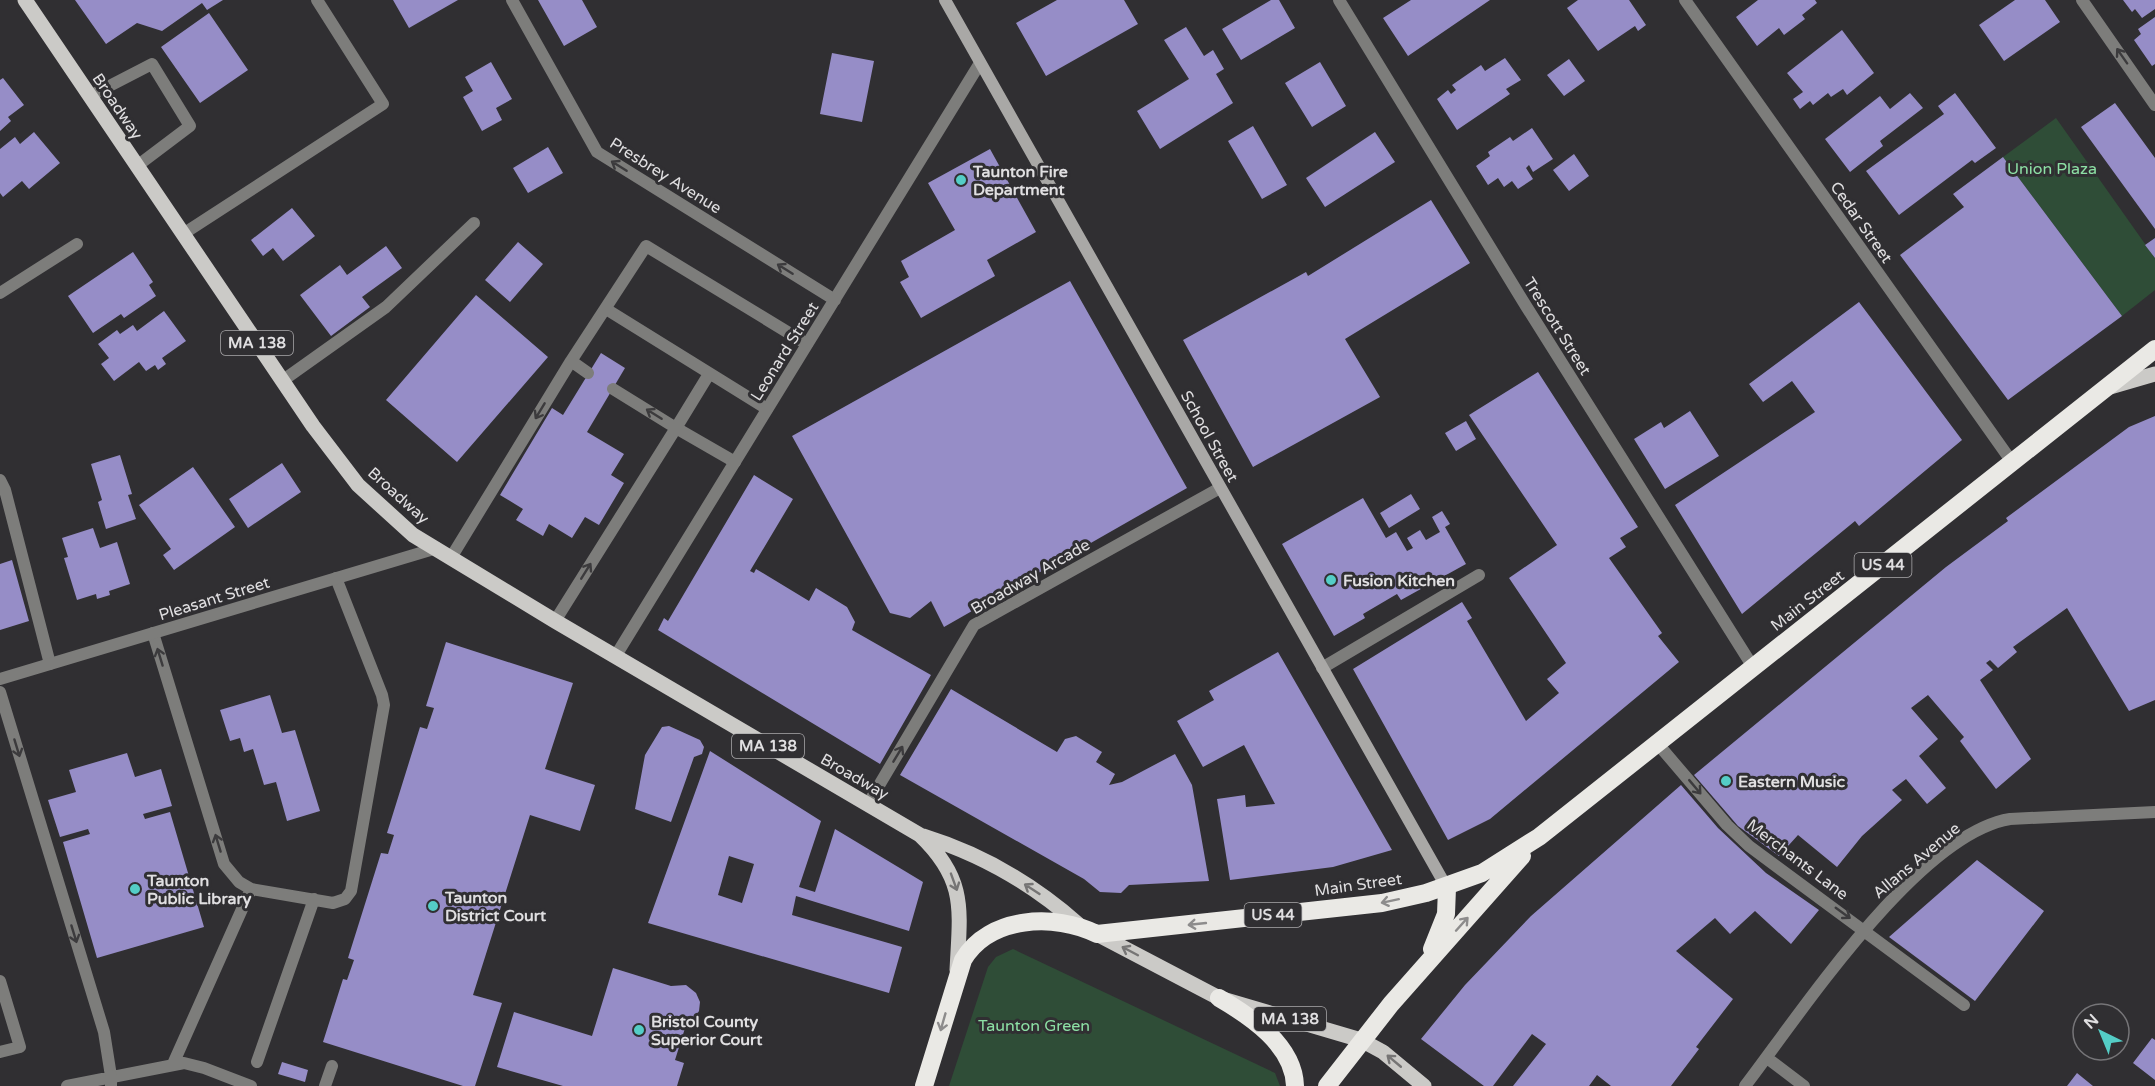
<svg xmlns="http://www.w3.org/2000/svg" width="2155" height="1086" font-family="'Varela Round',sans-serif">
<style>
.green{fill:#2f4d37}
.building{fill:#968dc7;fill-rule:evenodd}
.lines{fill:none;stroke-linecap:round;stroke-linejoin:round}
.lane{stroke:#7d7d7b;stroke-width:12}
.street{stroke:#7d7d7b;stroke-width:12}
.secondary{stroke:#a9a8a6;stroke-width:12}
.primary{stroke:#cbcac7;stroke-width:15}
.highway{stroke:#eae9e5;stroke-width:18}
.oneway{stroke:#3c3b3d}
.oneway2{stroke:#767575}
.oneway3{stroke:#8d8c8c}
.poi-dot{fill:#54cdc6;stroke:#302f32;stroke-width:2}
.labels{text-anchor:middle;stroke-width:6;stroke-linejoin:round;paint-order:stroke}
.shield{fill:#302f32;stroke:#abaaac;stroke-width:1.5}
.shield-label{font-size:15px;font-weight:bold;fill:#e0dfe1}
.street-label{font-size:16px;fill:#e0dfe1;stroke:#302f32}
.park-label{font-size:16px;fill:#8de0a5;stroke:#302f32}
.poi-label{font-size:16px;font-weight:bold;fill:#e0dfe1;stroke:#302f32;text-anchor:start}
</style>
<rect width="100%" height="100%" fill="#302f32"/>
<path class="green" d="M 2056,118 L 2155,258 L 2155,290 L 2122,316 L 2003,157 Z
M 1013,949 L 1275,1073 L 1280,1086 L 949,1086 L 988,967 L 996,957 Z"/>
<path class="building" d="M 75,0 L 223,0 L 207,10 L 202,3 L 162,31 L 137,23 L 106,44 Z
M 393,0 L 458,0 L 409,28 Z
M 538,0 L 582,0 L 597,27 L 564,46 Z
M 1057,0 L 1124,0 L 1138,24 L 1046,76 L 1016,23 Z
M 1271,0 L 1279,0 L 1295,28 L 1241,60 L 1222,29 Z
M 1411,0 L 1490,0 L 1408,56 L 1383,18 Z
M 1578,0 L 1629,0 L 1646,25 L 1638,31 L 1635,26 L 1598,51 L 1567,8 Z
M 1758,0 L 1815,0 L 1817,3 L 1802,15 L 1805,19 L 1784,35 L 1779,28 L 1757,46 L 1736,17 Z
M 2015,0 L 2045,0 L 2060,22 L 2004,61 L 1979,25 Z
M 2123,0 L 2155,0 L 2155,9 L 2142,18 L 2135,9 L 2132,12 Z
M 209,13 L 248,70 L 200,103 L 161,47 Z
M 2155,17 L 2155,64 L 2152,66 L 2134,40 L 2141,34 L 2138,29 Z
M 1186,27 L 1204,56 L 1213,50 L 1224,69 L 1216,74 L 1233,103 L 1160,149 L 1137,111 L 1189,79 L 1164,40 Z
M 1842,30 L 1874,73 L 1847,95 L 1843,89 L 1831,97 L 1828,93 L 1813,105 L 1810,101 L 1800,109 L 1793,99 L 1803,92 L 1787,73 Z
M 832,53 L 874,61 L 862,122 L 820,114 Z
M 1505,58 L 1521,80 L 1506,89 L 1510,94 L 1457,130 L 1437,99 L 1448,90 L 1451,94 L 1456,90 L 1452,85 L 1481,65 L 1485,71 Z
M 1569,59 L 1585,81 L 1564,96 L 1547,75 Z
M 491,62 L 512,99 L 496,108 L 502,120 L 482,131 L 463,97 L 473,91 L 465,77 Z
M 1320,62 L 1346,106 L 1312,127 L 1285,83 Z
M 3,78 L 24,105 L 8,117 L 11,121 L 0,131 L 0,80 Z
M 1910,93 L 1923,108 L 1880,141 L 1883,146 L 1850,172 L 1825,139 L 1880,96 L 1890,109 Z
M 1955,93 L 1996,148 L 1975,163 L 1972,160 L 1899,215 L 1866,171 L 1944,114 L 1938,106 Z
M 2115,103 L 2155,158 L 2155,229 L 2081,127 Z
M 1253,126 L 1287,185 L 1262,199 L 1228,141 Z
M 1532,128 L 1553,159 L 1533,172 L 1529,165 L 1526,168 L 1533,179 L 1518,189 L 1512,181 L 1504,187 L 1498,178 L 1488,185 L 1476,166 L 1490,156 L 1488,152 L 1510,137 L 1513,141 Z
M 34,132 L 60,163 L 29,189 L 22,181 L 3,197 L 0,193 L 0,149 L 15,137 L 20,144 Z
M 1375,132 L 1395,162 L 1325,207 L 1306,178 Z
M 548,147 L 563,173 L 528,193 L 513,168 Z
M 990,149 L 1036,232 L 987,260 L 995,276 L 921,318 L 900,282 L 909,277 L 901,261 L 955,230 L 928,183 Z
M 1574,154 L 1589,176 L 1569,191 L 1553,170 Z
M 2003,157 L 2122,316 L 2008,400 L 1900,255 L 1964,207 L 1953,194 Z
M 1431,200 L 1470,263 L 1345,339 L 1380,397 L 1253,467 L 1183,340 L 1306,272 L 1308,276 Z
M 292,208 L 315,236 L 283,261 L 273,248 L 263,256 L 251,240 Z
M 2155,238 L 2155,258 L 2145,245 Z
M 518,242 L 543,264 L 510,302 L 485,280 Z
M 386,246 L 402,268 L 362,297 L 370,307 L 331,336 L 300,295 L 340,265 L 347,275 Z
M 133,252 L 153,282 L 149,285 L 156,296 L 124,318 L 121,314 L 93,333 L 68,296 Z
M 1070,281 L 1187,488 L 944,627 L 931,601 L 910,618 L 890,613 L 792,436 Z
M 476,295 L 548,357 L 457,462 L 386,400 Z
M 1859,302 L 1962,440 L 1859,526 L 1855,521 L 1742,614 L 1675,505 L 1815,412 L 1792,381 L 1763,402 L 1749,384 Z
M 164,311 L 186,341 L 162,358 L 166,364 L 158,370 L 155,365 L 146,371 L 139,362 L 114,381 L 101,364 L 109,358 L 98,344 L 117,330 L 120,334 L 133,325 L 137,331 Z
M 601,353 L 625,368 L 587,432 L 624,454 L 611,475 L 624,483 L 599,525 L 585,517 L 572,538 L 549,524 L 543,536 L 516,520 L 523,509 L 500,495 L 552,408 L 563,415 Z
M 1538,372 L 1638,527 L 1620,538 L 1626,547 L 1609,558 L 1662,633 L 1658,636 L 1679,662 L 1490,819 L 1448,840 L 1353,669 L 1462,602 L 1472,618 L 1467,621 L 1526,721 L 1559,693 L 1547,679 L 1566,663 L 1509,578 L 1557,545 L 1469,415 Z
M 1690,411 L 1719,456 L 1665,489 L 1634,439 L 1661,422 L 1664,428 Z
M 2155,416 L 2155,700 L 2129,711 L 2067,608 L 2013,647 L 2017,652 L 1998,668 L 1990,660 L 1986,663 L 1993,670 L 1980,680 L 2031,759 L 1996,789 L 1960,741 L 1964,737 L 1928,695 L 1911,708 L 1938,739 L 1919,756 L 1946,788 L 1927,804 L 1906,779 L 1892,790 L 1902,800 L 1862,836 L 1837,867 L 1798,835 L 1779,856 L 1738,826 L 1694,775 L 1946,567 L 2008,521 L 2006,518 L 2129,427 Z
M 1466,421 L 1476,439 L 1456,451 L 1445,433 Z
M 120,455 L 132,494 L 128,495 L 136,519 L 106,529 L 98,502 L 102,500 L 91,464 Z
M 282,463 L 301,492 L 248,528 L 229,499 Z
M 193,467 L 235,527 L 174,570 L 163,555 L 171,549 L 139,505 Z
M 754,475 L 793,499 L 750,571 L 754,573 L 756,569 L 809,601 L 816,588 L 847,607 L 855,622 L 852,630 L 931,675 L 880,764 L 658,630 L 664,618 L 668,621 Z
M 1411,494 L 1420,509 L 1389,528 L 1380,513 Z
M 1363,498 L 1386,538 L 1396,532 L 1407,551 L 1413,548 L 1407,538 L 1420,530 L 1426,540 L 1440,532 L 1432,517 L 1442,511 L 1450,524 L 1445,527 L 1466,564 L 1401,600 L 1397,594 L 1363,614 L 1365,618 L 1334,636 L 1282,544 Z
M 93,528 L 100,548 L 117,542 L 130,584 L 109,591 L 110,595 L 97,599 L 96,594 L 77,600 L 64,558 L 68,557 L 62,538 Z
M 12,560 L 29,621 L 0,630 L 0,564 Z
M 446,642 L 573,683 L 545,769 L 595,785 L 580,831 L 530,815 L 473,995 L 502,1003 L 475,1086 L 463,1086 L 323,1042 L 343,979 L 347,980 L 354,960 L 348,958 L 381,853 L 388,854 L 394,835 L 387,833 L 420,727 L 427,729 L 434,708 L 426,706 Z
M 1278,652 L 1392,850 L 1333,867 L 1230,880 L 1217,799 L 1245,795 L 1246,807 L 1275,804 L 1244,745 L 1203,767 L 1177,721 L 1214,700 L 1209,691 Z
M 951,689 L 1057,752 L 1065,739 L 1076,736 L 1102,752 L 1096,762 L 1115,774 L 1109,785 L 1122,782 L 1175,754 L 1192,785 L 1209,881 L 1129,885 L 1121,893 L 1100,892 L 1084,879 L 900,775 Z
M 270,695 L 282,733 L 295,730 L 320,811 L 287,821 L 276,782 L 264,785 L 253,749 L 244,752 L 240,738 L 230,741 L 220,710 Z
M 669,726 L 700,740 L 704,747 L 702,754 L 694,757 L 671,822 L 635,809 L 645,755 L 662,727 Z
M 710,751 L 821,821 L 799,887 L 815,892 L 835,829 L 923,882 L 909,931 L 796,896 L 792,915 L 902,947 L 889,993 L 648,923 ZM 729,856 L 754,864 L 742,903 L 718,895 Z
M 127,753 L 135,777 L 161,769 L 172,806 L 143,814 L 145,819 L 170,812 L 204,927 L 97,958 L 63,842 L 90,834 L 88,829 L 60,837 L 48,800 L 76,792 L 69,770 Z
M 1681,785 L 1718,828 L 1766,873 L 1819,910 L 1791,944 L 1755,911 L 1730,934 L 1715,918 L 1676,951 L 1733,999 L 1696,1047 L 1699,1049 L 1671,1086 L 1611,1086 L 1597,1075 L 1589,1086 L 1513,1086 L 1546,1044 L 1532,1034 L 1493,1086 L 1484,1086 L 1421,1039 L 1465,985 L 1531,916 Z
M 1977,860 L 2044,911 L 1975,1001 L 1889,937 Z
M 613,968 L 671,986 L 686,985 L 696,993 L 700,1002 L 699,1011 L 694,1019 L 686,1025 L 675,1060 L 684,1063 L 677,1086 L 563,1086 L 497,1067 L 514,1012 L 592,1036 Z
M 2152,1038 L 2155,1040 L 2155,1080 L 2133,1063 Z
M 282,1062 L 308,1070 L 305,1082 L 278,1074 Z
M 2077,1073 L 2093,1086 L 2067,1086 Z"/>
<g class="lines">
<path class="lane" d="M 90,96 L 152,64 L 190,126 L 137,166
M 183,234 L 383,104 L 317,0
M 0,293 L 77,244
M 606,309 L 767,409
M 571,361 L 588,373
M 709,374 L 676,428 L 735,462
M 282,381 L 386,307 L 474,223
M 0,480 L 5,490 L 50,664
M 452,556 L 571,361 L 646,246 L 807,344
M 555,621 L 676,428 L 613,389
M 153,633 L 224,864 L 239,882 L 251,889
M 1322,668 L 1479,575
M 0,692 L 104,1032 L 111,1076
M 1657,743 L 1727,825 L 1749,846 L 1964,1005
M 868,804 L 974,625 L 1220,488
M 0,981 L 20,1047 L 0,1052
M 257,1062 L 314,899
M 173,1064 L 251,889 L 333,903 L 345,899 L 351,891 L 384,705 L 382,695 L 336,578
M 67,1086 L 184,1063 L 204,1068 L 251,1086
M 325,1086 L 332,1066"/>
<path class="street" d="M 512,0 L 597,152 L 835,300
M 1339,0 L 1526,306 L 1753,667
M 1685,0 L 2012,462
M 2082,0 L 2155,105
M 615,657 L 980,63
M 0,679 L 437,548
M 1767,1058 L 1804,1086
M 111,1086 L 111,1076
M 1745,1086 C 1801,1013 1918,834 2010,819 L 2155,812"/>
<path class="secondary" d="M 945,0 L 1447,888"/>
<path class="primary" d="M 25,0 L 313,426 L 358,485 L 413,535 L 555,621 L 920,835 C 967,880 960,910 957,970
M 2110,387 L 2155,374
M 923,836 C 981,854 1033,884 1078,924
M 1097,934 L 1219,998 L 1361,1040 L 1383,1052 L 1424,1086"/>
<path class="highway" d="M 1432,949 L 1446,914 L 1447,888
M 1219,998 C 1250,1016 1294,1045 1295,1086
M 924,1086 L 963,960 C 989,916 1055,913 1097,934 L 1382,903 L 1426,893 L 1482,873 L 1539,837 L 2155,349
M 1327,1086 L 1391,1004 L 1522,856"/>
</g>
<defs><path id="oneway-shaft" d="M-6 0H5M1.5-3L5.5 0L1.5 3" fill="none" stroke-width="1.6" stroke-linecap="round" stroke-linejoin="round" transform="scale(1.5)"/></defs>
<g class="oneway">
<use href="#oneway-shaft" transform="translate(2122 56) rotate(-125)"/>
<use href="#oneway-shaft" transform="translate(619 166) rotate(-148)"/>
<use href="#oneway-shaft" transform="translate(785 269) rotate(-148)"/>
<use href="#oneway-shaft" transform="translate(540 411) rotate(121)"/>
<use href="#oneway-shaft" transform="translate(654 414) rotate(-148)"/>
<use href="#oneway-shaft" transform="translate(586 571) rotate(-58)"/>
<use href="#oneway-shaft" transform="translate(160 657) rotate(-107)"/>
<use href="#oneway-shaft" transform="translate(17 748) rotate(73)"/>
<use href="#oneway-shaft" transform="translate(898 754) rotate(-59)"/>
<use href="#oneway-shaft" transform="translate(1695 787) rotate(50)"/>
<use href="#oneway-shaft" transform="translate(218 843) rotate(-107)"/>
<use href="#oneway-shaft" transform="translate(1843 913) rotate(36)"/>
<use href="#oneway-shaft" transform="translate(74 934) rotate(73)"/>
</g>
<g class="oneway2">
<use href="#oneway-shaft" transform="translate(954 882) rotate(70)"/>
<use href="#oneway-shaft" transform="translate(1032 889) rotate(-147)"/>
<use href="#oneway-shaft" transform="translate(1130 951) rotate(-152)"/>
<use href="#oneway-shaft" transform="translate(1394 1061) rotate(-140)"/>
</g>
<g class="oneway3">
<use href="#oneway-shaft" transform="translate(1390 901) rotate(168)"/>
<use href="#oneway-shaft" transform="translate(1197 924) rotate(174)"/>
<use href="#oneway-shaft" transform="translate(1462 924) rotate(-48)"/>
<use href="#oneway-shaft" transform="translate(943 1022) rotate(106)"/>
</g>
<g class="poi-dot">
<circle cx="961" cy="180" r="6"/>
<circle cx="1331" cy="580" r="6"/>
<circle cx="1726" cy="781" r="6"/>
<circle cx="135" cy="889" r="6"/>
<circle cx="433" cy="906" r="6"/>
<circle cx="639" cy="1030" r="6"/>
</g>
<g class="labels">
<g class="shield">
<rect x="221" y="331" width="72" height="24" rx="4.5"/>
<rect x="1854.5" y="553" width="57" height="24" rx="4.5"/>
<rect x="732" y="734" width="72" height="24" rx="4.5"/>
<rect x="1244.5" y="903" width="57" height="24" rx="4.5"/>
<rect x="1254" y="1007" width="72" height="24" rx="4.5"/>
</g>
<g class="shield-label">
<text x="257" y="348">MA 138</text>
<text x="1883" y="570">US 44</text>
<text x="768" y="751">MA 138</text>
<text x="1273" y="920">US 44</text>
<text x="1290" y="1024">MA 138</text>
</g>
<g class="street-label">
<text transform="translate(118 106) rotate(56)" y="6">Broadway</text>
<text transform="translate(666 175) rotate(32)" y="6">Presbrey Avenue</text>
<text transform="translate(1862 222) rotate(55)" y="6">Cedar Street</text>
<text transform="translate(1558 326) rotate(58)" y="6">Trescott Street</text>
<text transform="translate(784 351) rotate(-58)" y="6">Leonard Street</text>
<text transform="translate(1210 436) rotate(61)" y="6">School Street</text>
<text transform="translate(399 495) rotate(42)" y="6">Broadway</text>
<text transform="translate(1030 576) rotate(-30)" y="6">Broadway Arcade</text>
<text transform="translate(214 598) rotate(-17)" y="6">Pleasant Street</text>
<text transform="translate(1807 600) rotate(-38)" y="6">Main Street</text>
<text transform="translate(855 776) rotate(30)" y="6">Broadway</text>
<text transform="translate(1798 859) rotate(37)" y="6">Merchants Lane</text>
<text transform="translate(1916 860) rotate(-40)" y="6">Allans Avenue</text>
<text transform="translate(1358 884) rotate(-8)" y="6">Main Street</text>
</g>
<g class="park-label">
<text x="2052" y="174">Union Plaza</text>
<text x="1034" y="1031">Taunton Green</text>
</g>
<g class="poi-label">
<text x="973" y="177">Taunton Fire<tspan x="973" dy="18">Department</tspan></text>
<text x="1343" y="586">Fusion Kitchen</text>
<text x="1738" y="787">Eastern Music</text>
<text x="147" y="886">Taunton<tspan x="147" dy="18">Public Library</tspan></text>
<text x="445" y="903">Taunton<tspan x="445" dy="18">District Court</tspan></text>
<text x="651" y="1027">Bristol County<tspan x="651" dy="18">Superior Court</tspan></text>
</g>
</g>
<g transform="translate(2101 1032) rotate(317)"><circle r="28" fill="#302f32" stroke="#767578" stroke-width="1.5"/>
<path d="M0-4.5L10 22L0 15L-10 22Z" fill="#54cdc6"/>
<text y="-9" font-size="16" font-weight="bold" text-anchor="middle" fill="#e0dfe1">N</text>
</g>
</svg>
